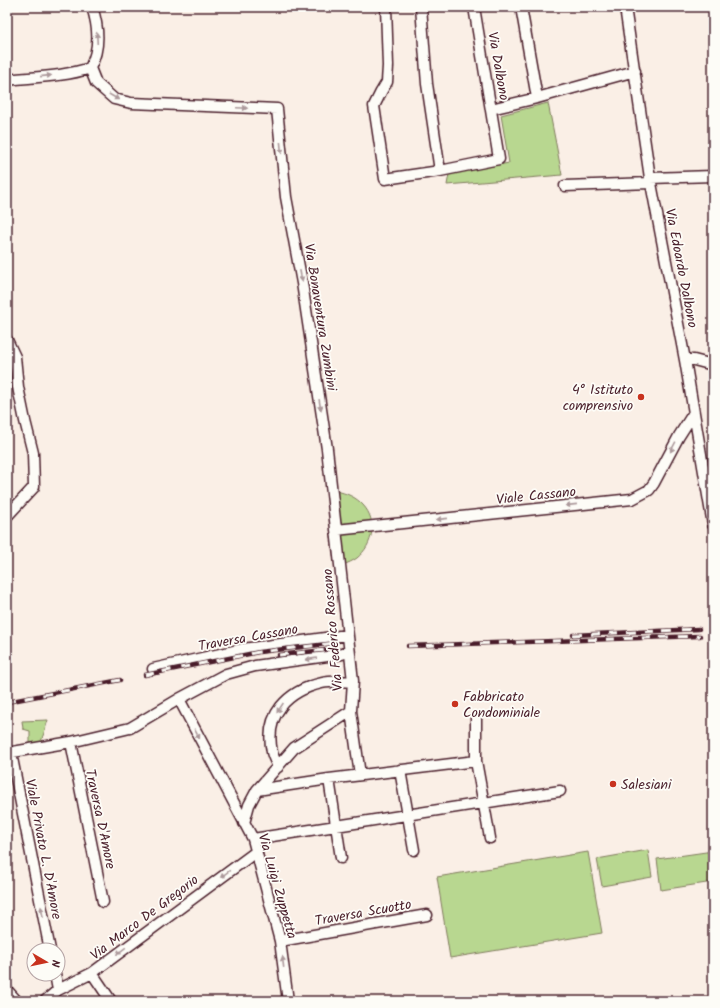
<svg xmlns="http://www.w3.org/2000/svg" width="720" height="1008" font-family="Kalam,sans-serif">
<style>
.green{fill:#b8d790;stroke:#817b5e}
.lines{fill:none;stroke-linecap:round;stroke-linejoin:round}
.street-casing{stroke:#4a1f2b;stroke-width:13}
.street{stroke:#fdfcf7;stroke-width:10}
.rail-casing{stroke:#4a1f2b;stroke-width:4.5}
.rail{stroke:#fdfcf7;stroke-width:3;stroke-dasharray:9;stroke-linecap:butt}
.oneway{fill:#ac999b}
.poi-dot{fill:#c8321e;stroke:#fdfcf7;stroke-width:1.5}
.labels{text-anchor:middle;stroke-width:3.5;stroke-linejoin:round;paint-order:stroke}
.street-label{font-size:14px;fill:#4a1f2b;stroke:#fdfcf7}
.poi-label{font-size:14px;fill:#4a1f2b;stroke:#fdfcf7;text-anchor:start}
</style>
<rect width="100%" height="100%" fill="#faefe6"/>
<filter id="ink" filterUnits="userSpaceOnUse"><feTurbulence type="fractalNoise" baseFrequency=".025" numOctaves="2"/><feDisplacementMap in="SourceGraphic" scale="8" xChannelSelector="R" yChannelSelector="G"/><feConvolveMatrix kernelMatrix="1 2 1 2 8 2 1 2 1" color-interpolation-filters="sRGB"/></filter>
<g filter="url(#ink)">
<path class="green" d="M 548,103 L 562,175 L 447,185 L 449,174 L 509,163 L 501,115 Z
M 336,491 C 346,493 356,497 363,505 C 378,521 373,545 357,558 C 353,561 348,563 343,565 Z
M 48,720 L 41,742 L 30,743 L 30,731 L 23,729 L 22,721 Z
M 648,850 L 652,877 L 602,886 L 597,859 Z
M 713,851 L 713,882 L 661,890 L 657,859 Z
M 588,852 L 602,933 L 450,958 L 437,877 Z"/>
<g class="lines">
<defs>
<path id="street" d="M 386,7 L 388,66 L 387,82 L 381,92 L 374,106 L 385,179 L 440,171 L 499,159 L 474,7
M 421,7 L 427,84 L 440,171
M 521,7 L 537,98
M 625,7 L 650,178 L 685,360 L 713,525
M 90,68 L 96,83 L 114,99 L 131,103 L 277,109 L 286,197 L 302,283 L 327,449 L 353,681 L 351,711 L 294,748 L 257,790 L 249,805 L 244,823
M 90,68 C 100,49 99,28 92,7
M 7,80 C 34,77 64,77 90,68
M 491,109 L 537,98 L 635,71
M 650,178 L 713,176
M 565,186 L 651,183
M 7,340 L 15,357 L 18,387 L 25,421 L 33,453 L 34,487 L 8,515
M 685,360 L 694,360 L 713,365
M 336,530 L 632,499 L 649,490 L 654,483 L 679,436 L 693,414
M 153,669 L 243,649 L 347,635
M 179,699 L 253,839 L 280,941 L 288,1001
M 351,711 L 360,775
M 71,742 L 103,902
M 7,753 L 71,742 L 130,728 L 179,699 L 226,674 L 255,666 L 342,654 L 349,651
M 11,753 L 50,950
M 476,761 L 490,838
M 278,767 C 276,762 273,757 272,752 C 264,715 287,691 322,683 C 331,681 343,682 353,681
M 400,770 L 414,850
M 329,779 L 341,858
M 257,790 L 329,779 L 476,761 L 476,718
M 253,839 L 560,791
M 280,941 L 427,915
M 92,973 L 111,1001
M 55,974 L 58,990
M 7,990 L 17,1001
M 45,1001 L 58,990 L 92,973 L 257,851"/>
</defs>
<use href="#street" class="street-casing"/>
<use href="#street" class="street"/>
<defs>
<path id="rail" d="M 573,635 L 699,629
M 408,646 L 700,636
M 279,655 L 325,650
M 145,675 L 259,652 L 336,643
M 7,702 L 120,680"/>
</defs>
<use href="#rail" class="rail-casing"/>
<use href="#rail" class="rail"/>
</g>
<defs><path id="oneway-solid" d="M-6-.8H1V-3.2L6.5 0L1 3.2V.8H-6Z"/></defs>
<g class="oneway">
<use href="#oneway-solid" transform="translate(97 38) rotate(-93)"/>
<use href="#oneway-solid" transform="translate(46 76) rotate(-6)"/>
<use href="#oneway-solid" transform="translate(114 97) rotate(30)"/>
<use href="#oneway-solid" transform="translate(242 108) rotate(2)"/>
<use href="#oneway-solid" transform="translate(281 148) rotate(84)"/>
<use href="#oneway-solid" transform="translate(301 276) rotate(79)"/>
<use href="#oneway-solid" transform="translate(320 405) rotate(81)"/>
<use href="#oneway-solid" transform="translate(673 447) rotate(118)"/>
<use href="#oneway-solid" transform="translate(571 505) rotate(174)"/>
<use href="#oneway-solid" transform="translate(442 519) rotate(174)"/>
<use href="#oneway-solid" transform="translate(311 659) rotate(172)"/>
<use href="#oneway-solid" transform="translate(280 708) rotate(124)"/>
<use href="#oneway-solid" transform="translate(197 734) rotate(62)"/>
<use href="#oneway-solid" transform="translate(225 874) rotate(144)"/>
<use href="#oneway-solid" transform="translate(42 912) rotate(-101)"/>
<use href="#oneway-solid" transform="translate(121 951) rotate(143)"/>
<use href="#oneway-solid" transform="translate(283 962) rotate(-97)"/>
</g>
</g>
<g class="poi-dot">
<circle cx="641" cy="397" r="4"/>
<circle cx="455" cy="704" r="4"/>
<circle cx="613" cy="784" r="4"/>
</g>
<g class="labels">
<g class="street-label">
<text transform="translate(499 66) rotate(80)" y="5">Via Dalbono</text>
<text transform="translate(682 268) rotate(79)" y="5">Via Edoardo Dalbono</text>
<text transform="translate(321 317) rotate(81)" y="5">Via Bonaventura Zumbini</text>
<text transform="translate(536 495) rotate(-6)" y="5">Viale Cassano</text>
<text transform="translate(332 630) rotate(-95)" y="5">Via Federico Rossano</text>
<text transform="translate(248 637) rotate(-10)" y="5">Traversa Cassano</text>
<text transform="translate(101 819) rotate(78)" y="5">Traversa D'Amore</text>
<text transform="translate(44 849) rotate(79)" y="5">Viale Privato L. D'Amore</text>
<text transform="translate(278 886) rotate(74)" y="5">Via Luigi Zuppetta</text>
<text transform="translate(363 912) rotate(-10)" y="5">Traversa Scuotto</text>
<text transform="translate(144 917) rotate(-37)" y="5">Via Marco De Gregorio</text>
</g>
<g class="poi-label">
<text x="633" y="394" text-anchor="end">4° Istituto<tspan x="633" dy="16">comprensivo</tspan></text>
<text x="463" y="701">Fabbricato<tspan x="463" dy="16">Condominiale</tspan></text>
<text x="621" y="789">Salesiani</text>
</g>
</g>
<rect width="720" height="1008" fill="none" stroke="#fdfcf7" stroke-width="24"/>
<rect x="12" y="12" width="696" height="984" fill="none" stroke="#4a1f2b" stroke-width="1.5" filter="url(#ink)"/>
<g transform="translate(46 962) rotate(99)"><circle r="19" fill="#fdfcf7" stroke="#b5a4a5"/>
<path d="M0-3L7 15L0 10L-7 15Z" fill="#c8321e"/>
<text y="-6" font-size="11" font-weight="bold" text-anchor="middle" fill="#4a1f2b">N</text>
</g>
</svg>
